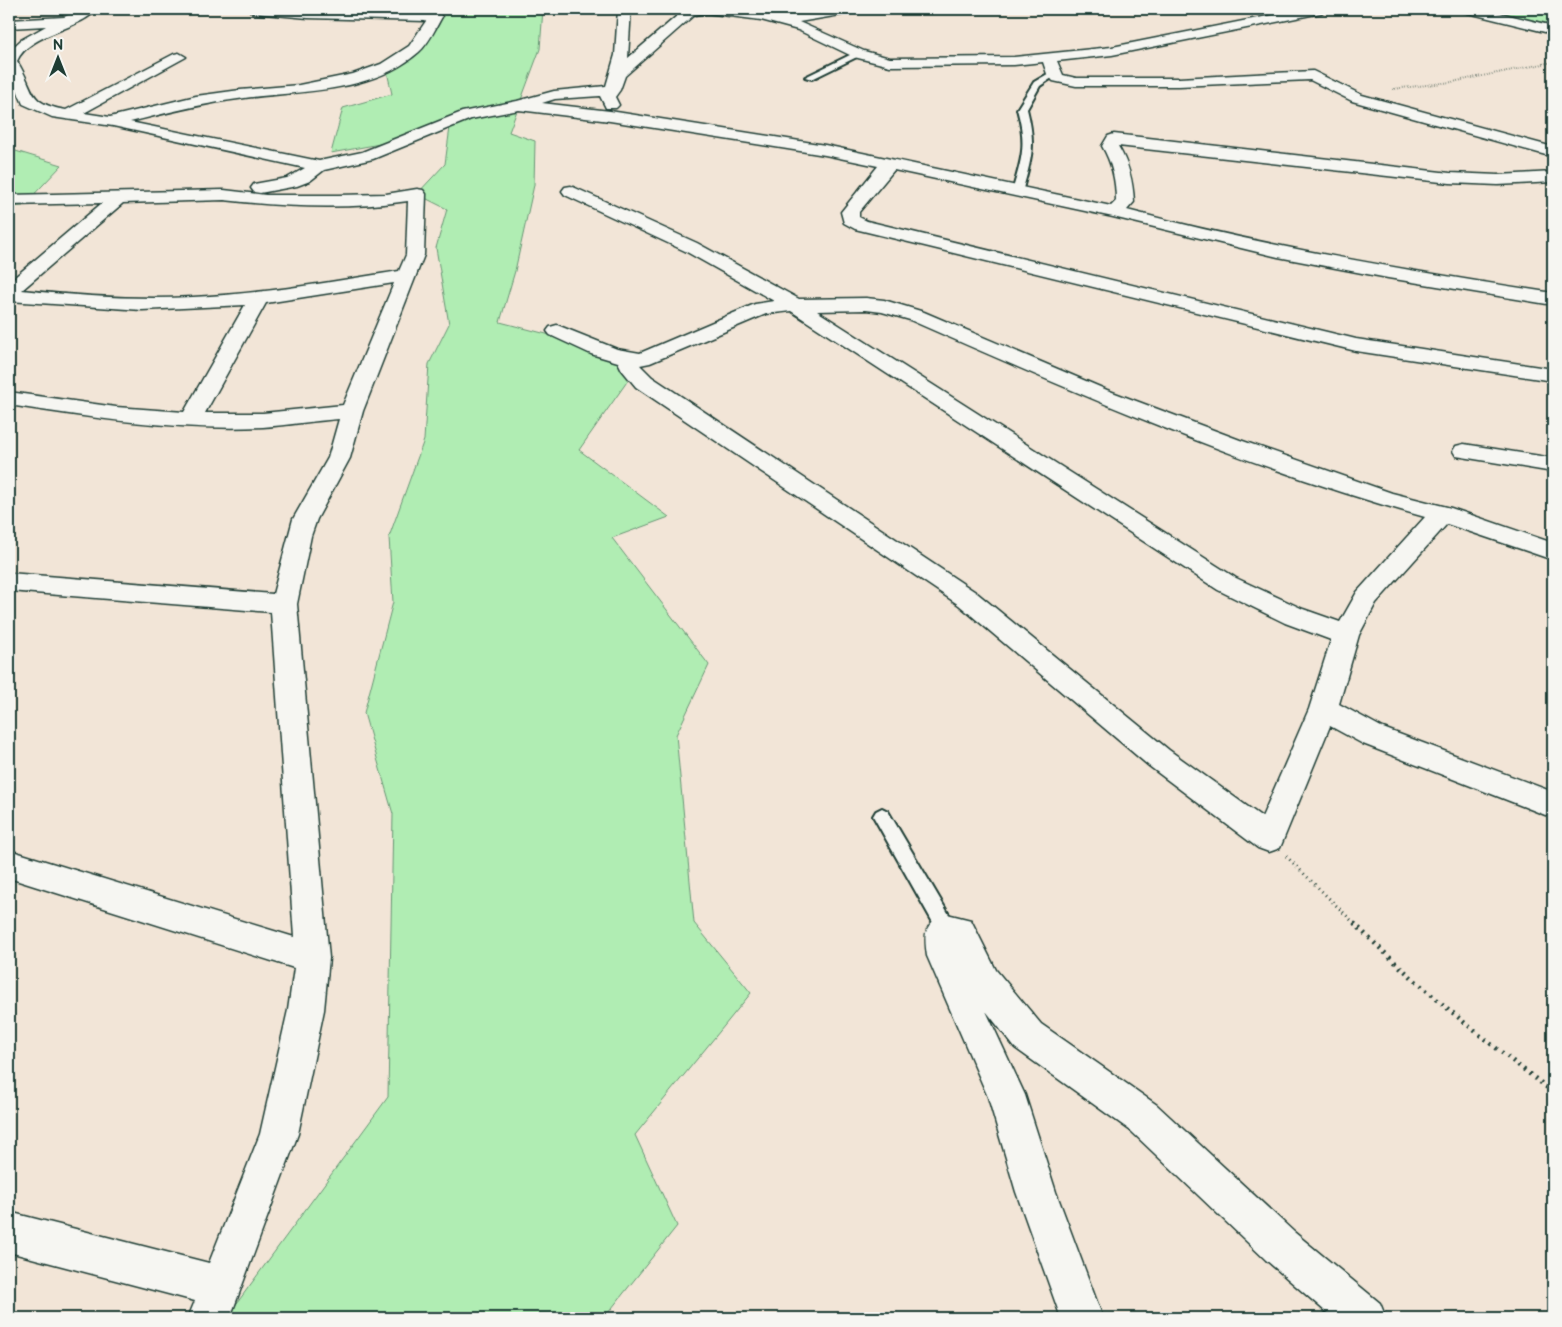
<svg xmlns="http://www.w3.org/2000/svg" width="1562" height="1327" font-family="'Balsamiq Sans',sans-serif">
<style>
.green{fill:#b0edb3;stroke:#689574}
.lines{fill:none;stroke-linecap:round;stroke-linejoin:round}
.lane-casing{stroke:#1f3d34;stroke-width:4}
.street-casing{stroke:#1f3d34;stroke-width:3}
.path-far2{stroke:#1f3d34;stroke-width:2;stroke-dasharray:0.5 2;stroke-linecap:butt}
.path-far1{stroke:#1f3d34;stroke-width:3;stroke-dasharray:1 4;stroke-linecap:butt}
.path{stroke:#1f3d34;stroke-width:4.5;stroke-dasharray:2 5;stroke-linecap:butt}
.lane{fill:#f6f6f2;fill-rule:evenodd}
.street{fill:#f6f6f2;fill-rule:evenodd}
</style>
<rect width="100%" height="100%" fill="#f2e5d7"/>
<filter id="ink" filterUnits="userSpaceOnUse"><feTurbulence type="fractalNoise" baseFrequency=".02" numOctaves="2"/><feDisplacementMap in="SourceGraphic" scale="10" xChannelSelector="R" yChannelSelector="G"/><feConvolveMatrix kernelMatrix="1 2 1 2 8 2 1 2 1" color-interpolation-filters="sRGB"/></filter>
<g filter="url(#ink)">
<path class="green" d="M 440,9 L 543,9 L 540,49 L 509,132 L 535,141 L 534,185 L 515,271 L 500,322 L 643,359 L 579,450 L 669,517 L 612,538 L 709,665 L 676,735 L 694,923 L 751,993 L 635,1135 L 677,1226 L 604,1318 L 226,1318 L 388,1097 L 393,814 L 364,713 L 393,602 L 389,537 L 424,440 L 429,364 L 449,324 L 436,248 L 447,209 L 417,194 L 445,164 L 451,120 L 407,139 L 331,153 L 343,108 L 392,94 L 386,67 L 424,37 Z
M 1482,9 L 1553,9 L 1553,26 L 1547,23 L 1503,15 Z
M 9,149 L 62,165 L 23,206 L 9,207 Z"/>
<g class="lines">
<defs>
<path id="lane" d="M 856,52 L 863,54 L 812,79 L 805,77 Z
M 1051,72 L 1058,74 L 1040,86 L 1027,109 C 1036,145 1032,157 1022,192 L 1013,194 L 1012,192 C 1022,158 1027,145 1017,109 L 1034,82 Z
M 882,808 L 888,811 L 954,923 L 957,929 L 954,935 L 947,938 L 940,935 L 873,816 L 876,811 Z"/>
<path id="street" d="M 80,9 L 97,9 C 80,30 29,33 17,61 C 36,91 26,103 66,110 L 174,54 L 179,53 L 186,57 L 84,113 L 110,117 L 196,96 L 240,90 L 299,85 L 353,74 L 381,64 L 409,46 L 426,21 L 308,18 L 253,13 L 247,9 L 440,14 L 442,17 C 435,29 429,43 419,52 C 371,95 297,90 238,99 C 201,104 166,113 130,122 L 319,161 L 362,152 L 462,112 L 517,101 L 554,91 L 606,86 L 615,55 L 618,9 L 631,9 L 628,58 L 685,9 L 762,9 L 767,13 L 781,17 L 829,9 L 858,9 L 852,13 L 799,22 L 864,51 L 890,58 L 1014,57 L 1112,47 L 1303,9 L 1327,9 L 1321,13 L 1112,55 L 1057,61 L 1063,75 L 1076,78 L 1179,78 L 1313,71 L 1362,95 L 1553,147 L 1553,157 L 1352,101 L 1310,80 L 1179,86 L 1076,86 L 1053,81 L 1047,74 L 1043,62 L 1014,65 L 890,66 L 854,57 L 798,30 L 761,20 L 706,13 L 694,15 L 625,76 L 620,90 L 615,97 L 619,105 L 616,108 L 606,108 L 600,96 L 555,99 L 542,103 L 610,111 L 825,145 L 1111,206 L 1116,201 C 1116,181 1112,163 1102,146 L 1108,136 L 1114,134 L 1450,173 L 1498,175 L 1553,172 L 1553,182 L 1498,185 L 1450,183 L 1118,146 C 1129,164 1133,181 1134,202 L 1127,210 C 1267,247 1410,271 1553,293 L 1553,305 L 1388,278 L 1278,257 L 1113,217 L 894,170 L 859,212 L 859,217 L 867,221 L 1356,339 L 1553,369 L 1553,381 L 1356,351 L 855,229 L 844,223 L 841,212 L 878,166 L 825,155 L 610,121 L 519,110 L 471,119 L 373,159 L 324,170 L 310,181 L 297,186 L 260,193 L 254,192 L 251,188 L 254,184 L 287,178 L 305,168 L 113,126 L 52,117 L 23,104 L 9,71 L 9,51 L 21,40 L 46,26 L 9,28 L 9,20 L 64,17 Z
M 1462,9 L 1484,9 L 1553,26 L 1553,34 L 1464,12 Z
M 571,186 L 697,243 L 799,299 L 866,298 L 884,300 L 924,312 L 1107,390 L 1240,440 L 1392,493 L 1451,508 L 1553,543 L 1553,560 L 1447,524 L 1376,603 L 1359,635 L 1339,704 L 1383,728 L 1553,792 L 1553,818 L 1363,744 L 1330,726 L 1280,848 L 1269,852 L 1258,848 L 1149,766 L 959,605 L 636,387 L 622,370 L 618,362 L 591,354 L 550,335 L 547,331 L 550,327 L 557,325 L 617,349 L 640,353 L 755,304 L 774,301 L 685,251 L 565,195 L 562,191 L 565,187 ZM 866,310 L 882,312 L 910,320 C 1078,394 1248,468 1425,517 L 1357,592 L 1340,622 L 1303,609 L 1236,578 L 817,311 ZM 791,311 L 1218,590 L 1285,623 L 1331,640 L 1309,709 L 1262,817 L 1169,750 L 977,593 L 652,377 L 640,365 L 650,363 L 766,314 Z
M 417,189 L 423,190 L 426,194 L 424,255 L 363,411 L 350,458 L 317,519 L 311,536 L 297,604 L 329,958 L 324,1010 L 298,1134 L 230,1318 L 188,1318 L 195,1301 L 9,1252 L 9,1212 L 209,1263 L 260,1134 L 288,1010 L 294,968 L 9,878 L 9,850 L 294,937 L 271,612 L 9,591 L 9,573 L 273,594 L 293,519 L 328,458 L 339,419 C 314,421 288,425 263,427 C 178,431 92,418 9,405 L 9,392 L 116,407 L 184,412 L 245,305 L 142,310 L 9,301 L 9,282 L 102,203 L 9,205 L 9,195 L 224,190 L 266,195 L 338,195 L 386,194 ZM 224,200 C 284,207 349,210 408,201 L 406,255 L 399,271 C 331,282 262,294 193,297 C 136,300 79,296 22,290 L 123,203 ZM 394,283 L 343,405 L 263,413 L 205,413 L 266,303 Z
M 1464,444 L 1553,458 L 1553,472 L 1456,456 L 1453,451 L 1456,446 Z
M 947,914 L 971,920 L 996,970 L 1041,1024 L 1157,1105 L 1294,1232 L 1380,1303 L 1386,1318 L 1333,1318 L 1266,1260 L 1131,1131 L 1015,1048 L 986,1011 L 1025,1095 L 1056,1192 L 1103,1318 L 1061,1318 L 1016,1192 L 988,1097 L 927,956 C 924,934 923,923 947,914 Z"/>
</defs>
<use href="#lane" class="lane-casing"/>
<use href="#street" class="street-casing"/>
<path class="path-far2" d="M 1393,89 L 1452,82 L 1553,62"/>
<path class="path-far1" d="M 1286,856 L 1355,924"/>
<path class="path" d="M 1354,923 C 1416,985 1483,1039 1553,1092"/>
<use href="#lane" class="lane"/>
<use href="#street" class="street"/>
</g>
</g>
<rect width="1562" height="1327" fill="none" stroke="#f6f6f2" stroke-width="30"/>
<rect x="15" y="15" width="1532" height="1297" fill="none" stroke="#1f3d34" stroke-width="2" filter="url(#ink)"/>
<g transform="translate(58 58)" stroke="#f6f6f2" stroke-width="4" paint-order="stroke">
<path d="M0-4L9 19L0 12L-9 19Z" fill="#1f3d34"/>
<text y="-8" font-size="14" font-weight="bold" text-anchor="middle" fill="#1f3d34">N</text>
</g>
</svg>
